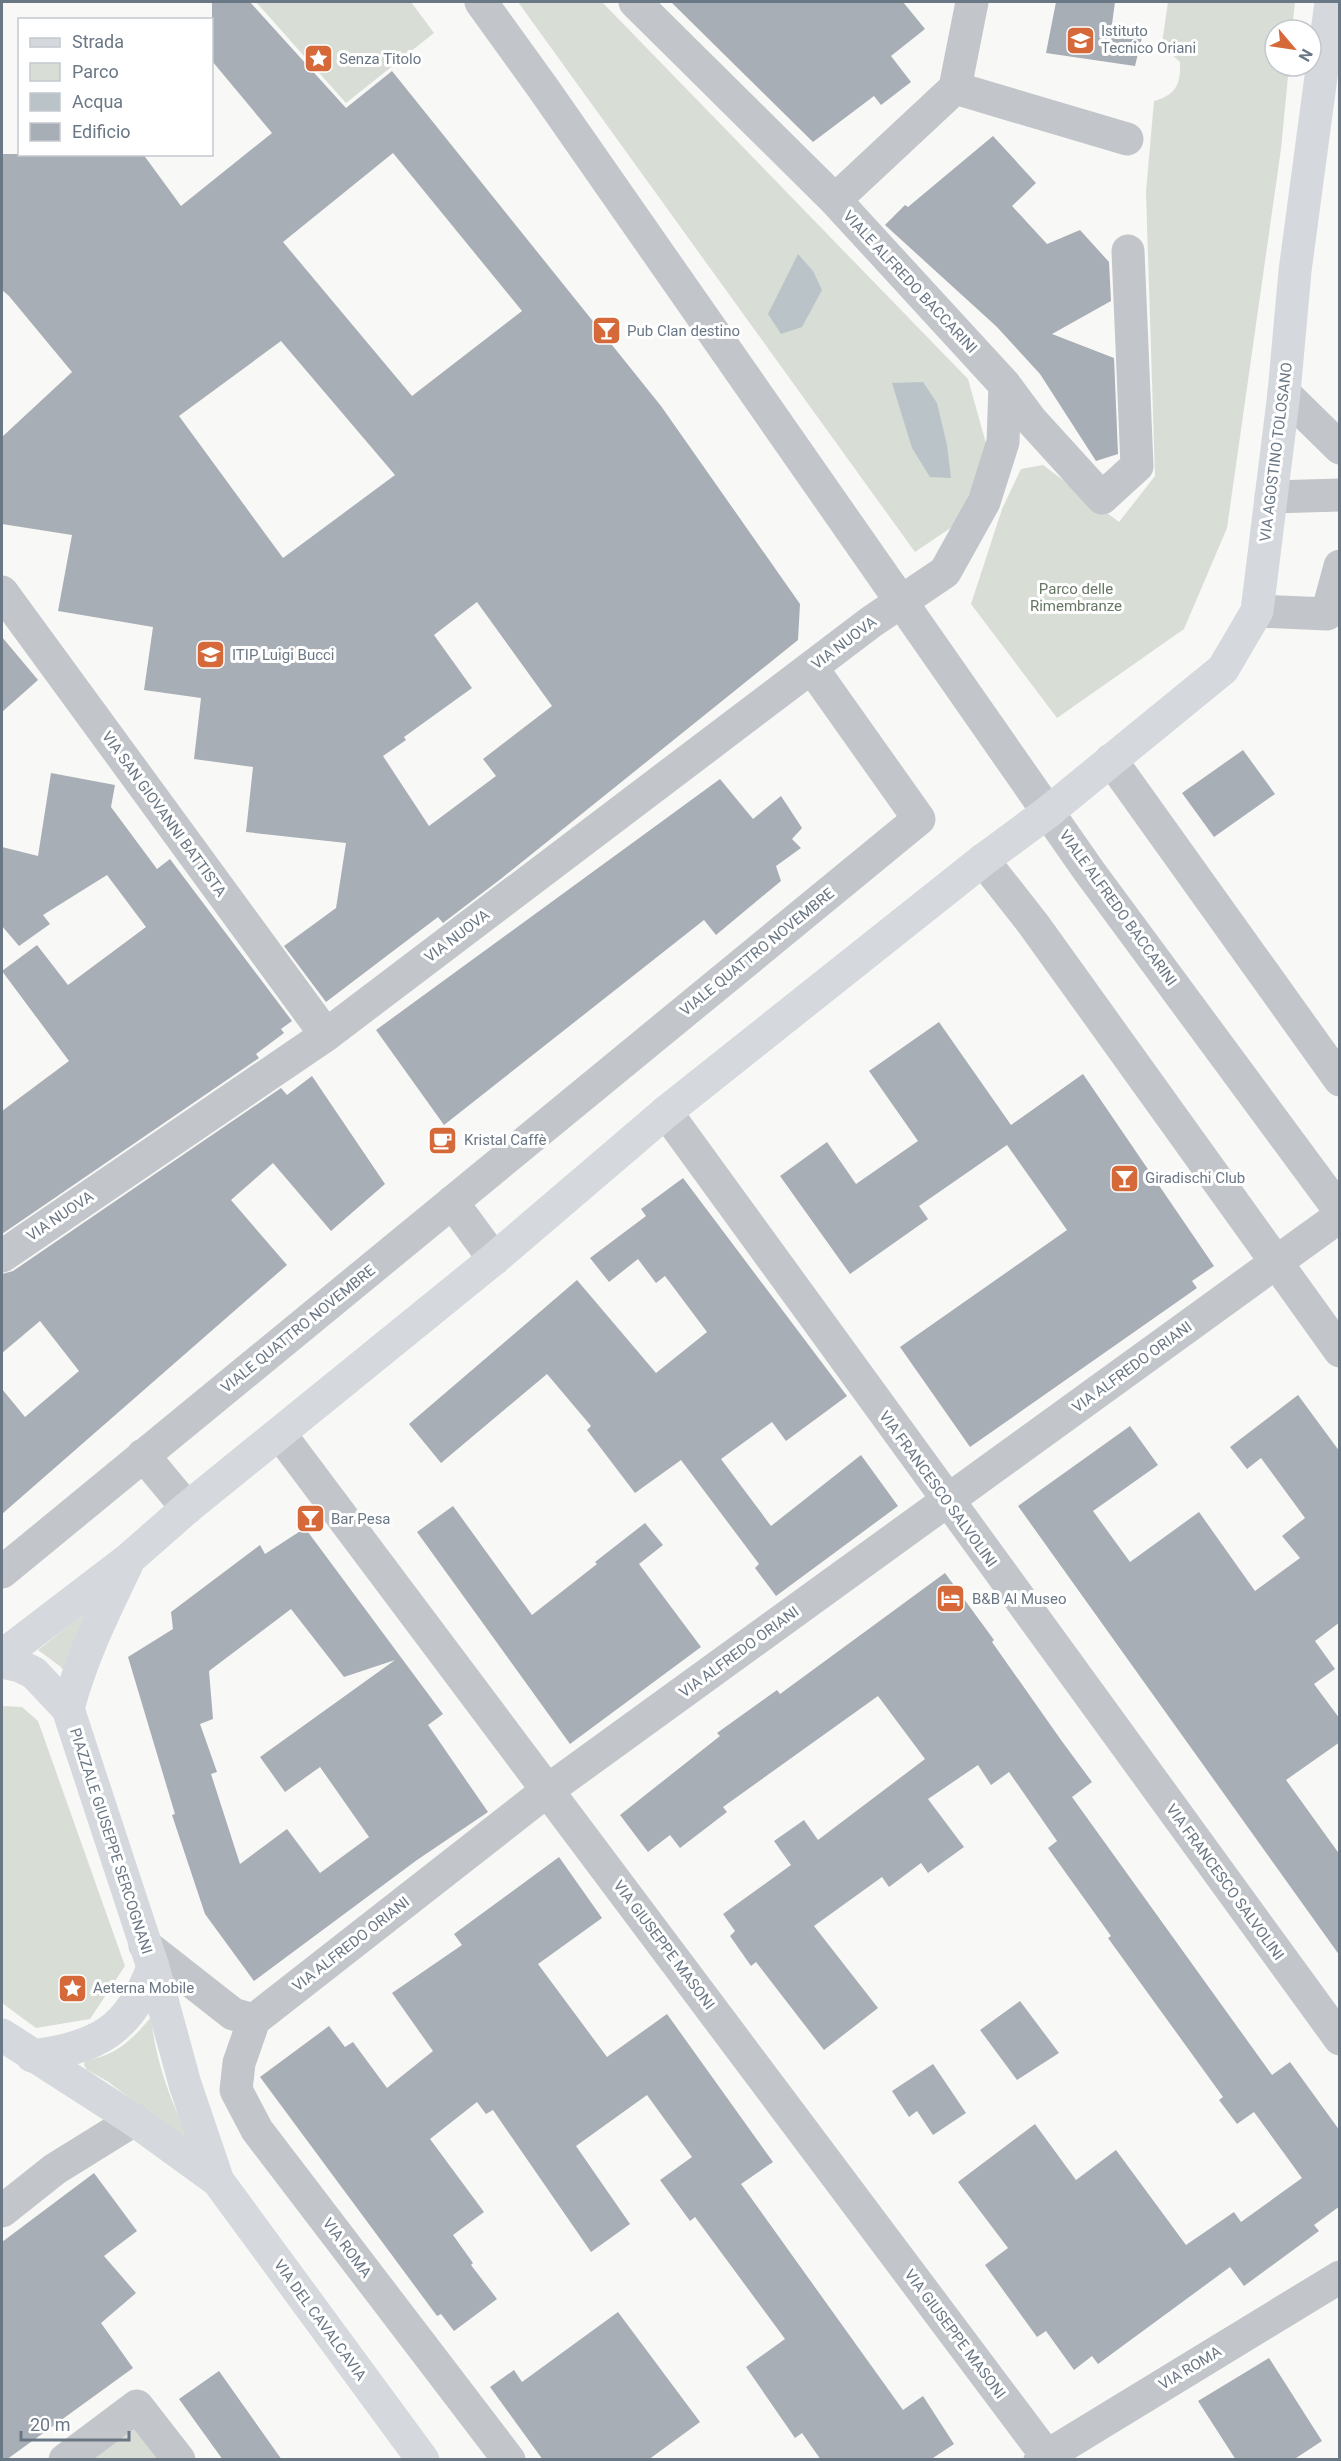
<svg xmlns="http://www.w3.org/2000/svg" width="1341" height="2461" font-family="Roboto,sans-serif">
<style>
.green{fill:#d8ddd6}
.water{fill:#bac3c8}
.building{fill:#a8aeb5;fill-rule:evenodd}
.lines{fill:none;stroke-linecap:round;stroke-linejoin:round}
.street{stroke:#c2c5c9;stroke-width:33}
.secondary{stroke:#d5d9dd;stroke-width:33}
.labels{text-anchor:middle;stroke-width:6;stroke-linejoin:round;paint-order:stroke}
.poi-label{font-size:15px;fill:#6a7785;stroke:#fff;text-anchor:start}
.street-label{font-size:15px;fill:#6a7785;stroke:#fff}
.park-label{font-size:15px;fill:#667764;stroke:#fff}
</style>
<rect width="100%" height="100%" fill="#f8f8f6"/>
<path class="green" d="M 256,2 L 411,2 L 434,33 L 346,103 Z
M 518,2 L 602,2 L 968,379 L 987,447 L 958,523 L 915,552 Z
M 1168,2 L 1295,2 L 1292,30 L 1275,30 L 1275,66 L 1289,66 L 1281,149 L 1227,528 L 1184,629 L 1057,718 L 971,604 L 1002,509 L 1021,469 L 1043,465 L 1119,522 L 1155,476 L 1146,192 L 1154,101 C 1176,95 1181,84 1180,62 L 1170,53 L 1161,50 Z
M 97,1603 L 66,1674 L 61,1667 L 38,1650 Z
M 2,1706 L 22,1707 L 38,1721 L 125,1966 L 90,2019 L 36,2028 L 2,2003 Z
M 151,2017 C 156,2067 176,2117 201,2159 L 147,2111 L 107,2081 L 87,2070 L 84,2065 L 85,2060 C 115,2057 133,2039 151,2017 Z
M 133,2422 L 161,2460 L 84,2460 Z"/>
<path class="water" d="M 798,254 L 813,271 L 822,290 L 802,327 L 781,334 L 768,314 Z
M 923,382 L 937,403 L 947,445 L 951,478 L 930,477 L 912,448 L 892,383 Z"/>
<path class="building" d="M 212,2 L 250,2 L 346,108 L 392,71 L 661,406 L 800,604 L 798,640 L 502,878 L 443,923 L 438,917 L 326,1002 L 284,946 L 336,908 L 346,843 L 246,832 L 253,767 L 194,759 L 201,698 L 144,690 L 153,627 L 58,611 L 72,535 L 2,524 L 2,437 L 72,372 L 9,296 L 2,290 L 2,154 L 143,154 L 181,206 L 272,133 L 212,61 ZM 393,153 L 522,311 L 412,396 L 283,242 ZM 281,341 L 395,475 L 283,558 L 179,416 ZM 477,602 L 552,706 L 483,759 L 496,776 L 429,826 L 383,756 L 406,740 L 404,737 L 472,688 L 434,635 Z
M 671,2 L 903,2 L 925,29 L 891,56 L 911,82 L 881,105 L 874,96 L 813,142 Z
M 1056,2 L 1115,2 L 1112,24 L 1144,29 L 1135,66 L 1046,53 Z
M 993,136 L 1036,183 L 1012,206 L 1047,244 L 1080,230 L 1109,262 L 1111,301 L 1052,334 L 1114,358 L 1118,454 L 1096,461 L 1040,374 L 997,327 L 885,225 L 905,205 L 908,207 Z
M 2,637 L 38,680 L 2,712 Z
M 1243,750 L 1275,794 L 1214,837 L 1182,793 Z
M 51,773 L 115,785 L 111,807 L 157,869 L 170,859 L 292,1021 L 281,1029 L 284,1033 L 256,1054 L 259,1058 L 2,1234 L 2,1111 L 69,1061 L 2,971 L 37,945 L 68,985 L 146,927 L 107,875 L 43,915 L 50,924 L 19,946 L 2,926 L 2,847 L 38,856 Z
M 720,779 L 753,819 L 781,796 L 802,828 L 792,839 L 801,848 L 776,866 L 781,881 L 716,935 L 704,920 L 444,1125 L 376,1030 Z
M 939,1022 L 1011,1125 L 1083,1074 L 1214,1266 L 1192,1281 L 1197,1288 L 970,1447 L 900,1347 L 1067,1230 L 1007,1145 L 919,1206 L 928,1219 L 850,1274 L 780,1176 L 827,1142 L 856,1184 L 918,1141 L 869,1071 Z
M 312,1076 L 385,1184 L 331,1231 L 273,1163 L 231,1200 L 287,1265 L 2,1514 L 2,1389 L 25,1417 L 79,1371 L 40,1321 L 2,1353 L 2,1274 L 13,1271 L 281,1088 L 287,1095 Z
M 683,1178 L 847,1396 L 786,1441 L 772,1422 L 721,1459 L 771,1526 L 861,1455 L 898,1506 L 776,1596 L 755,1568 L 759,1564 L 681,1460 L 635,1493 L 587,1430 L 591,1426 L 547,1374 L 441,1463 L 409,1424 L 577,1280 L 656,1373 L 707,1332 L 665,1276 L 656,1283 L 638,1259 L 609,1282 L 590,1258 L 646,1216 L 641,1209 Z
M 1298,1395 L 1340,1452 L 1340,1622 L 1315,1641 L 1335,1669 L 1314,1684 L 1340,1719 L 1340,1742 L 1286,1780 L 1340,1855 L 1340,1956 L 1018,1506 L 1130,1426 L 1158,1465 L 1093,1511 L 1130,1562 L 1199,1512 L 1255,1591 L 1300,1558 L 1282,1536 L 1305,1518 L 1261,1458 L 1247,1469 L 1230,1447 Z
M 453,1506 L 532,1615 L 597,1564 L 595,1562 L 645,1523 L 663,1545 L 639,1564 L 701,1647 L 570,1744 L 417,1532 Z
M 305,1528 L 443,1714 L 428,1725 L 488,1812 L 417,1860 L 254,1981 L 205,1914 L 172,1815 L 175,1814 L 128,1657 L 173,1629 L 171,1612 L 260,1545 L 265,1554 ZM 291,1609 L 344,1677 L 395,1660 L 260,1757 L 285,1792 L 320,1767 L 369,1837 L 320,1873 L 287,1829 L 240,1864 L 211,1774 L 217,1772 L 200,1724 L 213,1719 L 209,1671 Z
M 945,1573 L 994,1640 L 992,1642 L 1061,1740 L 1092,1782 L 1072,1797 L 1272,2075 L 1290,2062 L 1340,2131 L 1340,2206 L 1314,2225 L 1319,2231 L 1244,2286 L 1230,2267 L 1098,2364 L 1092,2356 L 1074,2370 L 1046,2331 L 1037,2337 L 985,2265 L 1008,2248 L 958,2182 L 1035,2124 L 1076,2180 L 1116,2150 L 1186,2245 L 1234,2212 L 1241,2222 L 1302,2178 L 1254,2112 L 1237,2124 L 1219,2100 L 1223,2097 L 1108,1938 L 1111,1936 L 1048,1848 L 1057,1841 L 1009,1772 L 991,1785 L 978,1765 L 928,1799 L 964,1847 L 928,1873 L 921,1863 L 889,1887 L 882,1877 L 814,1926 L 878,2008 L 824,2050 L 756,1962 L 751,1966 L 730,1936 L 735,1931 L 723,1914 L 791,1865 L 774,1841 L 804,1820 L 818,1840 L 925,1759 L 878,1696 L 723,1807 L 727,1812 L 680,1848 L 670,1835 L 648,1852 L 620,1815 L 720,1736 L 717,1733 L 777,1690 L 780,1694 Z
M 559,1857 L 602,1918 L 538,1964 L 607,2057 L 667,2014 L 773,2162 L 741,2184 L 903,2410 L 923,2396 L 954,2444 L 930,2460 L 821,2460 L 802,2433 L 795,2438 L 746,2367 L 785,2339 L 695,2217 L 690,2221 L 660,2180 L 692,2157 L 647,2095 L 576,2146 L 630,2224 L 591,2252 L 493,2110 L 486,2114 L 477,2102 L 430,2139 L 484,2212 L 453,2235 L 473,2263 L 471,2265 L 497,2299 L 454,2331 L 441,2314 L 437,2316 L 260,2077 L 329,2026 L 345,2047 L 353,2042 L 387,2088 L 433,2051 L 392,1993 L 462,1945 L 454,1934 Z
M 1020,2001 L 1059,2053 L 1017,2080 L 980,2030 Z
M 933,2064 L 966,2113 L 933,2135 L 917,2111 L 909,2117 L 892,2091 Z
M 94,2173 L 137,2231 L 104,2256 L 136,2293 L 101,2323 L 133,2368 L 6,2460 L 2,2460 L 2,2242 Z
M 618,2312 L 700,2422 L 648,2460 L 543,2460 L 490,2387 L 514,2370 L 522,2382 Z
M 1269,2358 L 1322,2441 L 1293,2460 L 1236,2460 L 1198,2401 Z
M 219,2371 L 282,2460 L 223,2460 L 179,2399 Z"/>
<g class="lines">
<path class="street" d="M 481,2 L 543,88 L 1089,871 L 1340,1211
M 955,88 L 1127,139
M 835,200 L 955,88 L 972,2
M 1005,385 L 1031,420 L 1102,498 L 1137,466 L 1128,251
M 1284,393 L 1340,448
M 1271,497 L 1340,495
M 2,592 L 326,1035
M 1257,611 L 1327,614 L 1340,604
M 1327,614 L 1340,566
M 1111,760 L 1340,1080
M 983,860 L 1034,925 L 1340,1351
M 666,1112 L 1340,2039
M 452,1202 L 494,1259
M 2,1256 L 326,1035 L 871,622 L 945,572 L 984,502 L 1003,442 L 1005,385 L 835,200 L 635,2
M 280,1434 L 1046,2455
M 143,1455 L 187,1508
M 2,1572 L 919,819 L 812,668
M 145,1945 L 233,2014 L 254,2020
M 254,2020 L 548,1790 L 1340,1216
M 254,2020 L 239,2063 L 236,2090 L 257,2130 L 509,2460
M 2,2211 L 55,2169 L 134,2120
M 65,2460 L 137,2406 L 179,2460
M 1040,2460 L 1340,2277"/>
<path class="secondary" d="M 2,1656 L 130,1558 L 187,1508 L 494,1259 L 666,1112 L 983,860 L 1048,812 L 1223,669 L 1257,611 L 1284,393 L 1295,271 L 1331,2
M 2,1662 L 20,1666 L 34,1673 L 68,1709 L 153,1967 L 185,2084 L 218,2181
M 68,1709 C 81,1658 104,1612 127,1564
M 2,2035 L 134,2120 L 218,2181 L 423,2460
M 32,2056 C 97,2048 130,2030 153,1967"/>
</g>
<defs>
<symbol id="school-square" viewBox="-11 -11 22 22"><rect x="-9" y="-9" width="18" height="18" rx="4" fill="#d56939" stroke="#fff"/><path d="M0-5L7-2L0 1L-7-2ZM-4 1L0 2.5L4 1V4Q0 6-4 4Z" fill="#fff"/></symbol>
<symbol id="sight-square" viewBox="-11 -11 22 22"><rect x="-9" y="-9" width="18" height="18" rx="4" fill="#d56939" stroke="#fff"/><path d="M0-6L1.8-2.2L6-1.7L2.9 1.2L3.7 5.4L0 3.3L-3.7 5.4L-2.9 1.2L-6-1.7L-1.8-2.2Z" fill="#fff"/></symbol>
<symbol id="bar-square" viewBox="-11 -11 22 22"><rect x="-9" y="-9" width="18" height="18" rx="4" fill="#d56939" stroke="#fff"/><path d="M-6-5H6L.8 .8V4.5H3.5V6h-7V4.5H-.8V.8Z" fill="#fff"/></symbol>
<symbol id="cafe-square" viewBox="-11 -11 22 22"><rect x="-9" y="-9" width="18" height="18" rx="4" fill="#d56939" stroke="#fff"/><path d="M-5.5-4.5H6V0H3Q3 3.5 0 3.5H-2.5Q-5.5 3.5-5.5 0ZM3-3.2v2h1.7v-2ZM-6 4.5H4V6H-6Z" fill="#fff"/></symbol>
<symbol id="hotel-square" viewBox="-11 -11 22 22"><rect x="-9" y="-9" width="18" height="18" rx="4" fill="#d56939" stroke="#fff"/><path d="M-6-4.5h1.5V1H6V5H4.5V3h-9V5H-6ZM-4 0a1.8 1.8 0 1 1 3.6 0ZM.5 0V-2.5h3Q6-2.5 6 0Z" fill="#fff"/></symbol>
</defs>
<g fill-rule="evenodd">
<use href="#school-square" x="1064" y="24" width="33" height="33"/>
<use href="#sight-square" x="302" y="42" width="33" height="33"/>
<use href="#bar-square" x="590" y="314" width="33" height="33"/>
<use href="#school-square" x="194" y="638" width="33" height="33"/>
<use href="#cafe-square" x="426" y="1124" width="33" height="33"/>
<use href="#bar-square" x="1108" y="1162" width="33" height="33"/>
<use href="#bar-square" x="294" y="1502" width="33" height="33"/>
<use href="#hotel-square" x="934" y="1582" width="33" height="33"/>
<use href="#sight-square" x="56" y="1972" width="33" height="33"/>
</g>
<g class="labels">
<g class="poi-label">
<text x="1101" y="36">Istituto<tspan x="1101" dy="17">Tecnico Oriani</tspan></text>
<text x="339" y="64">Senza Titolo</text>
<text x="627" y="336">Pub Clan destino</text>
<text x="232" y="660">ITIP Luigi Bucci</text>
<text x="464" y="1145">Kristal Caffè</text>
<text x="1145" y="1183">Giradischi Club</text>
<text x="331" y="1524">Bar Pesa</text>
<text x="972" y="1604">B&amp;B Al Museo</text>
<text x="93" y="1993">Aeterna Mobile</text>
</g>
<g class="street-label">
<text transform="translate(910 282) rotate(47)" y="5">VIALE ALFREDO BACCARINI</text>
<text transform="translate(1276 452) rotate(-83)" y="5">VIA AGOSTINO TOLOSANO</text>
<text transform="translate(844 643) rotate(-37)" y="5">VIA NUOVA</text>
<text transform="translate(164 814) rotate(54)" y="5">VIA SAN GIOVANNI BATTISTA</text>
<text transform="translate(1118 908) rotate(54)" y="5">VIALE ALFREDO BACCARINI</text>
<text transform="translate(457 936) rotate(-37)" y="5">VIA NUOVA</text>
<text transform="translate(757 952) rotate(-39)" y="5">VIALE QUATTRO NOVEMBRE</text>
<text transform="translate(60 1216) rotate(-34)" y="5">VIA NUOVA</text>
<text transform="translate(298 1329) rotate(-39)" y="5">VIALE QUATTRO NOVEMBRE</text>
<text transform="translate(1132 1367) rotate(-36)" y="5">VIA ALFREDO ORIANI</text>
<text transform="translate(938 1489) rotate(54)" y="5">VIA FRANCESCO SALVOLINI</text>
<text transform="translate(739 1652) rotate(-36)" y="5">VIA ALFREDO ORIANI</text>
<text transform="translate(111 1841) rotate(72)" y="5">PIAZZALE GIUSEPPE SERCOGNANI</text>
<text transform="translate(1225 1882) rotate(54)" y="5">VIA FRANCESCO SALVOLINI</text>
<text transform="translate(351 1944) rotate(-38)" y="5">VIA ALFREDO ORIANI</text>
<text transform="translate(664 1945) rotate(53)" y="5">VIA GIUSEPPE MASONI</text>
<text transform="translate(347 2248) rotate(53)" y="5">VIA ROMA</text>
<text transform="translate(320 2320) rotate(54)" y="5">VIA DEL CAVALCAVIA</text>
<text transform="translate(955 2334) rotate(53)" y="5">VIA GIUSEPPE MASONI</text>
<text transform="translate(1190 2368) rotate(-31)" y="5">VIA ROMA</text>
</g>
<g class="park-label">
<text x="1076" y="594">Parco delle<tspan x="1076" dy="17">Rimembranze</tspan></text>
</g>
</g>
<rect width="1341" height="2461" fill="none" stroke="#6a7785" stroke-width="6"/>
<rect x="18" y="18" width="195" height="138" fill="#ffffff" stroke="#c3c9ce" stroke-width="1.5"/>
<rect x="30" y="38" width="30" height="9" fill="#d5d9dd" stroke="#c3c9ce" stroke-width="1.5"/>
<text x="72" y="48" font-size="18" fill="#6a7785">Strada</text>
<rect x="30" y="63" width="30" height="18" fill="#d8ddd6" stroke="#c3c9ce" stroke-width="1.5"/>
<text x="72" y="78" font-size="18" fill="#6a7785">Parco</text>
<rect x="30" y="93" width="30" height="18" fill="#bac3c8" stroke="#c3c9ce" stroke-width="1.5"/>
<text x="72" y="108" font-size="18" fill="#6a7785">Acqua</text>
<rect x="30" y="123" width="30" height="18" fill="#a8aeb5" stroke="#c3c9ce" stroke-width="1.5"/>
<text x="72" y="138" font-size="18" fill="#6a7785">Edificio</text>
<g transform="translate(1293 48) rotate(119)"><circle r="28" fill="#ffffff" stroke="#c3c9ce" stroke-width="1.5"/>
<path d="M0-4.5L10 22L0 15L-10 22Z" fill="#d56939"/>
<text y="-9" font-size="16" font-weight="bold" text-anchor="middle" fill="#6a7785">N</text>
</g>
<path d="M21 2431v9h108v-9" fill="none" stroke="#6a7785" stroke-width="3"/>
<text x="30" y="2431" font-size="18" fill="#6a7785" stroke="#ffffff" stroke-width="4.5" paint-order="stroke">20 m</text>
</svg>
